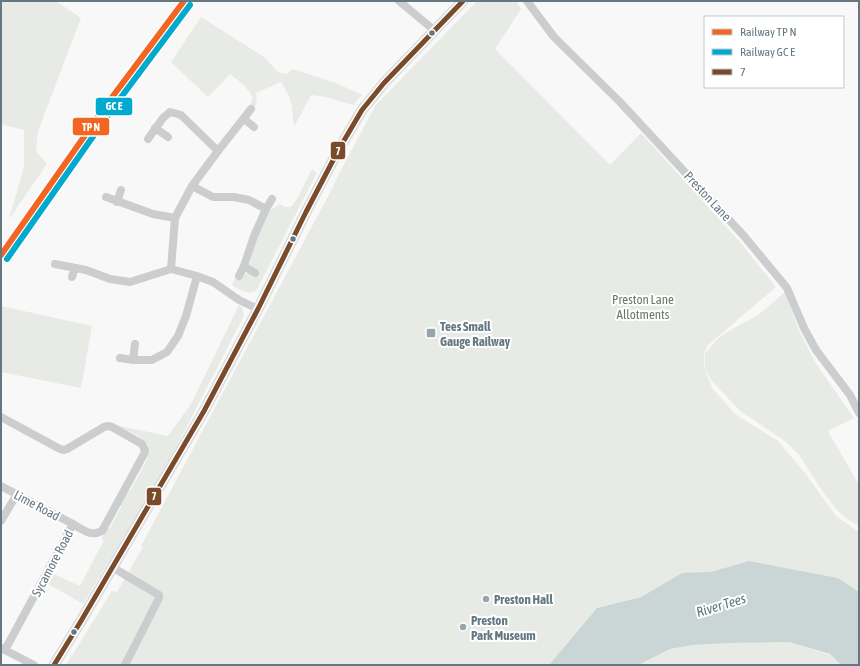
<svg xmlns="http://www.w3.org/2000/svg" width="860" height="666" font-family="'Asap Condensed',sans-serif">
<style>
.green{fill:#e8eae5}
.water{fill:#cad5d6}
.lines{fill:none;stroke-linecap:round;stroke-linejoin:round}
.major-casing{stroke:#d4d5d6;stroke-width:11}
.minor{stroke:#cbcdce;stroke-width:8}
.major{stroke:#dfe0e1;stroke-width:10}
.bus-1-casing{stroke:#fff;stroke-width:8}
.bus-1{stroke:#7a4b2a;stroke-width:5}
.rail-1-casing{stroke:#fff;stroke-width:9}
.rail-2-casing{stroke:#fff;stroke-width:9}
.rail-1{stroke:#f26522;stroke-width:6}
.rail-2{stroke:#00a9ce;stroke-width:6}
.bus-dot{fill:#657882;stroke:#fff;stroke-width:1.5}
.poi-dot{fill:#98a5ab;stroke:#fff;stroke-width:1.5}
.labels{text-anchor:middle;stroke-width:4;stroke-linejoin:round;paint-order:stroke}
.street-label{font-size:13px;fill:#657882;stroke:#fff}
.park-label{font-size:13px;fill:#6a7a64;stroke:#fff}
.poi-label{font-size:13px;font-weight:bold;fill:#657882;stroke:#fff;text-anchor:start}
.water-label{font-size:14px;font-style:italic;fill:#5f777c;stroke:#fff}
.line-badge{stroke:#fff;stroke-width:1.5}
.badge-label{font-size:11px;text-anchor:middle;font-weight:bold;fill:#fff}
</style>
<rect width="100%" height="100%" fill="#f8f8f8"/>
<path class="green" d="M 1,1 L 56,1 L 81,18 L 38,131 L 36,151 L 47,164 L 9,219 L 24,167 L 24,130 L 1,124 Z
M 477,1 L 516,1 L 521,9 L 495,49 L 610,165 L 641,133 L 739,241 L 776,287 L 707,346 L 704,354 L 704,365 L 705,370 L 712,388 L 735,414 L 778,441 L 805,473 L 836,516 L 859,532 L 859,592 L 838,578 L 749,561 L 711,573 L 682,573 L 641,597 L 597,608 L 549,665 L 66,665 L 112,591 L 117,592 L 143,547 L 141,546 L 332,189 L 339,174 L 375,106 Z
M 201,17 L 264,57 L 278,72 L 286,74 L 293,69 L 336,83 L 362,95 L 353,105 L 326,97 L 311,95 L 294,127 L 292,106 L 289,96 L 281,82 L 256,93 L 257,101 L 253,111 L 249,107 L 252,101 L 252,96 L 245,86 L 230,74 L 208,97 L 171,62 Z
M 312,169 L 317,173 L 256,291 C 247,295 240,290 232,285 L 236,277 L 241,280 L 244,274 L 249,273 L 256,276 L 259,271 L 252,268 L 250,263 L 259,230 L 269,211 L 280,204 L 285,207 L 291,207 L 297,199 Z
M 785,292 L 797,326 L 815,362 L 854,418 L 828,431 L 859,485 L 859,526 L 847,519 L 835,508 L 823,492 L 799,455 L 785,441 L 740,411 L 711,380 L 705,368 L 705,354 L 717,339 L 732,329 L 757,316 Z
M 239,305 C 244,309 244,313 243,318 L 174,451 L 143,506 L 83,604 L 48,584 L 54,574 L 80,586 L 103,542 L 102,537 L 104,535 L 103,533 L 105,530 L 110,528 L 121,507 L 120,504 L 127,493 L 132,488 L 148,458 L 147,454 C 156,440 125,430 115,425 L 168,436 L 191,404 Z
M 1,306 L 92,326 L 81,388 L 1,372 Z
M 789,642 L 830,655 L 841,665 L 638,665 L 670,649 L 694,645 L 730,643 Z"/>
<path class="water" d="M 749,561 L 838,578 L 859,592 L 859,665 L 841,665 L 830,654 L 789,642 L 730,643 L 693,645 L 670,649 L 638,665 L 549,665 L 597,608 L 641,597 L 682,573 L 711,572 Z"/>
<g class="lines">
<defs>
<path id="major" d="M 54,665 L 81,621 L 204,411 L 258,309 L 306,212 L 339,149 L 362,110 L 384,83 L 463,1"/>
</defs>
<use href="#major" class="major-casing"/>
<path class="minor" d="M 399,1 L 434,30
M 527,1 L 554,37 L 620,102 L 744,236 L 787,288 L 804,328 L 816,350 L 850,395 L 859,413
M 251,109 L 218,151 L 192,186 L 175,218 L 171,269 L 197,276 L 213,282 L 239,300 L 258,309
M 244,119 L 254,127
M 155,128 L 168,137
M 148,139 L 163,118 L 170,112 L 181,115 L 218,151
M 192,186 L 213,197 L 234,197 L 249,200 L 266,209 L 254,236 L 244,266 L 239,276
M 106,197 L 153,214 L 175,218
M 117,202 L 121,190
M 266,209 L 272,199
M 55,264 L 86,270 L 110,279 L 130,282 L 171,269
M 244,266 L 255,273
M 72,277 L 75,268
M 120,358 L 133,360 L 152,360 L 167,352 L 178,336 L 186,316 L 197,276
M 133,360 L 135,344
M 1,417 L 60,449 L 64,450 L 67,449 L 104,427 L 108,426 L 112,427 L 142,444 L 145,450 L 144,454 L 102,531 C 91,537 83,530 73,524 L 5,650
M 1,486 L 73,524
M 1,521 L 17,494
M 112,567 L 159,595 L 159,598 L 125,665
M 1,648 L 34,665"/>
<use href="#major" class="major"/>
<defs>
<path id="bus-1" d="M 54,665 L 81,621 L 204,411 L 258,309 L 306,212 L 339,149 L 362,110 L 384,83 L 463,1"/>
</defs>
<use href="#bus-1" class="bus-1-casing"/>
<use href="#bus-1" class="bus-1"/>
<defs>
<path id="rail-1" d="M 1,255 L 107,104 L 184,1"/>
<path id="rail-2" d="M 7,259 L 113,108 L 190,5"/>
</defs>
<use href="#rail-1" class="rail-1-casing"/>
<use href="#rail-2" class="rail-2-casing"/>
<use href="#rail-1" class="rail-1"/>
<use href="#rail-2" class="rail-2"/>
</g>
<g class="bus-dot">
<circle cx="432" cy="33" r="3.5"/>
<circle cx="293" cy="239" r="3.5"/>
<circle cx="74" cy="632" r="3.5"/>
</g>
<g class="poi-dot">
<rect x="426" y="328" width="10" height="10" rx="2"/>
<circle cx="486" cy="599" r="4"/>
<circle cx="463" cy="627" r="4"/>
</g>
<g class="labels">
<g class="street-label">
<text transform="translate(708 196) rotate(47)" y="5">Preston Lane</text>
<text transform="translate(37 505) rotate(28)" y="5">Lime Road</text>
<text transform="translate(52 563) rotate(-62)" y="5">Sycamore Road</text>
</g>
<g class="park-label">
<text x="643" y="304">Preston Lane<tspan x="643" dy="15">Allotments</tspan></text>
</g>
<g class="poi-label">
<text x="440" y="331">Tees Small<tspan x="440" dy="15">Gauge Railway</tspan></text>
<text x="494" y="604">Preston Hall</text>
<text x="471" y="625">Preston<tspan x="471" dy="15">Park Museum</tspan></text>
</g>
<g class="water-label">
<text transform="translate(721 605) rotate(-17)" y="5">River Tees</text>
</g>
</g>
<g class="line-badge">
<rect x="95" y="97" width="38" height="19" rx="4" fill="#00a9ce"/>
<rect x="72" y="117" width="38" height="19" rx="4" fill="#f26522"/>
<rect x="330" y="141" width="16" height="19" rx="4" fill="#7a4b2a"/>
<rect x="146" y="487" width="16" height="19" rx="4" fill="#7a4b2a"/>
</g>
<g class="badge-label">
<text x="114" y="110">GC E</text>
<text x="91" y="131">TP N</text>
<text x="338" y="155">7</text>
<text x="154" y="500">7</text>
</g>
<rect width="860" height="666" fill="none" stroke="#657882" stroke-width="4"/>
<rect x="704" y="16" width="140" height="72" fill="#ffffff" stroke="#c1c9cd"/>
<rect x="712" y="29" width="20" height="6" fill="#f26522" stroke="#c1c9cd"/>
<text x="740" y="36" font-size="12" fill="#657882">Railway TP N</text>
<rect x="712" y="49" width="20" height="6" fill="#00a9ce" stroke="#c1c9cd"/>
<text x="740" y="56" font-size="12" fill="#657882">Railway GC E</text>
<rect x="712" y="69" width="20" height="6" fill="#7a4b2a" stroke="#c1c9cd"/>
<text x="740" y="76" font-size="12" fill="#657882">7</text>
</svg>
